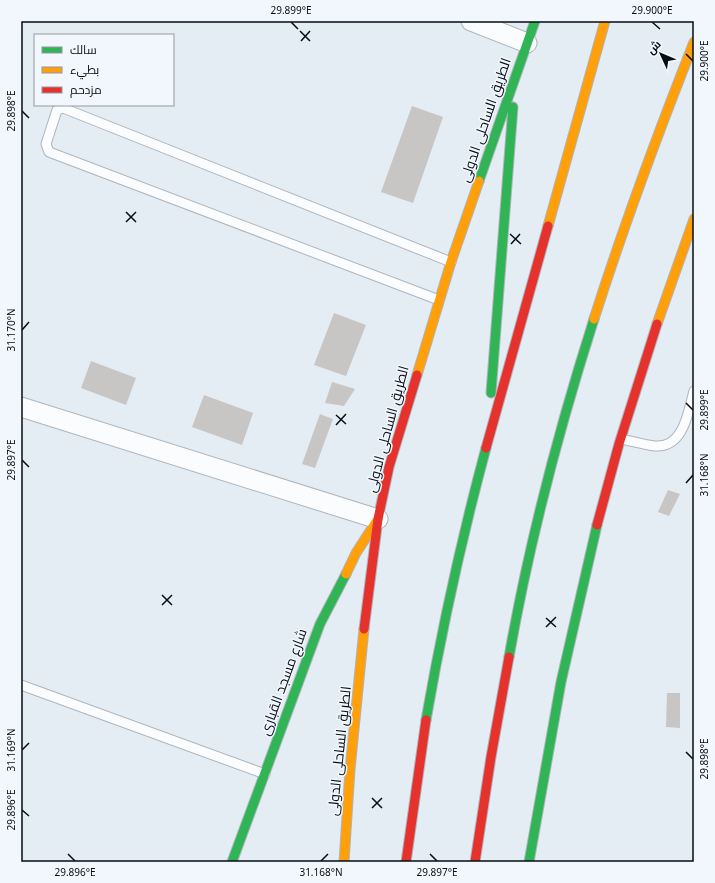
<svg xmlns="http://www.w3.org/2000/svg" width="715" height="883" font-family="'Noto Sans',Cairo,sans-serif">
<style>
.building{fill:#c7c6c5}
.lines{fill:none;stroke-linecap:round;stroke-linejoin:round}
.lane-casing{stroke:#aeb5bd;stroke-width:11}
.street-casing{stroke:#aeb5bd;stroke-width:21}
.fast-casing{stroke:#aeb5bd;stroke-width:11}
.slow-casing{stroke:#aeb5bd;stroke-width:11}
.jam-casing{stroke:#aeb5bd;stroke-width:11}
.lane{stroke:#fbfcfd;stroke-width:9}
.street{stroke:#fbfcfd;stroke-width:19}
.fast{stroke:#30b455;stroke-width:9}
.slow{stroke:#ff9f0a;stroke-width:9}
.jam{stroke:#e5322d;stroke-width:9}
.ticks{fill:none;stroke:#050d15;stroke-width:1.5}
.labels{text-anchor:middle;stroke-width:3;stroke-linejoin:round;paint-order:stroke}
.street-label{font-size:14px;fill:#050d15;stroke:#f2f7fd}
.neatline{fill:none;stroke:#050d15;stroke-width:1.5}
.ticks-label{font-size:10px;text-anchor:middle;fill:#050d15}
</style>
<rect width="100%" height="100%" fill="#e4ecf4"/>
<path class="building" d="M 412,106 L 443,117 L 413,203 L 381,192 Z
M 334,313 L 366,325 L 346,376 L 314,365 Z
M 91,361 L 136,378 L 126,405 L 81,388 Z
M 332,382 L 355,389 L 344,406 L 325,403 Z
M 204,395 L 253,413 L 242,445 L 192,427 Z
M 320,414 L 333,419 L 315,468 L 302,464 Z
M 668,490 L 680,494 L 669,516 L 658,512 Z
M 667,693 L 680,693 L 680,728 L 666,727 Z"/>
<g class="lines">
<defs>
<path id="lane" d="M 439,300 L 49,152 L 46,144 L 57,110 L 63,108 L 451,262
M 621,439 C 632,441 644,445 655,446 C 684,448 688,412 694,391
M 21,685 L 265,774"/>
<path id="street" d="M 471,21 L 527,43
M 21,407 L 378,519"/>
<path id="fast" d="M 479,181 L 535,21
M 491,393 L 513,107
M 509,657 C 529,543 559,429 594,319
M 426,720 C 442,628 462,537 486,448
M 232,862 L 320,624 L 346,574
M 529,862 L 561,682 L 597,525"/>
<path id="slow" d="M 548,226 L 605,21
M 594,319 C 624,225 658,133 694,42
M 657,324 L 694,219
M 417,375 L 451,262 L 479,181
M 346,574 L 356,553 L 378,519
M 344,862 L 350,770 L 364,629"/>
<path id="jam" d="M 486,448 L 548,226
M 597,525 L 619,444 L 657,324
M 364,629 L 378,519 L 389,467 L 417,375
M 406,862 L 426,720
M 475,862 L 491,757 L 509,657"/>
</defs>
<use href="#lane" class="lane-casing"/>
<use href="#street" class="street-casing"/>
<use href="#fast" class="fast-casing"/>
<use href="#slow" class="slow-casing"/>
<use href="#jam" class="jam-casing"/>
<use href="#lane" class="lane"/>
<use href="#street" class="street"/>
<use href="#fast" class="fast"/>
<use href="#slow" class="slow"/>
<use href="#jam" class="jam"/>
</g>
<path class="ticks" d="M 291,22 L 298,29M 652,22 L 660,29M 300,31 L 310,41M 301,41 L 310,31M 686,54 L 693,61M 22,111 L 29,118M 126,212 L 136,222M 126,222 L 136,212M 510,234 L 521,244M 511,244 L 520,234M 22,330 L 29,322M 686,403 L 693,410M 336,415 L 346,424M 336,425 L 346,414M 22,460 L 29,467M 686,483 L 693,475M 162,595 L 172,605M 162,605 L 172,595M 546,618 L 556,627M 546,627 L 556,617M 22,750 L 29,743M 686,752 L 693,759M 372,798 L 382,808M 372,808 L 382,798M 22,810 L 29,816M 68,854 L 75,861M 430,854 L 437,861M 321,861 L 328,854"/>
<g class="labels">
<g class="street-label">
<text transform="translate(485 120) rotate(-71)" y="5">الطريق الساحلى الدولى</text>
<text transform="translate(387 429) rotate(-75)" y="5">الطريق الساحلى الدولى</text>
<text transform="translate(283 682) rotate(-70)" y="5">شارع مسجد القبارى</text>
<text transform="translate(339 751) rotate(-84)" y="5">الطريق الساحلى الدولى</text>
</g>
</g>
<rect width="715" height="883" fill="none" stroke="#f2f7fd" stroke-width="44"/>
<rect x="34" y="34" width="140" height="72" fill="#f2f7fd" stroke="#9399a0"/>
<rect x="42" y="47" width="20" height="6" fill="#30b455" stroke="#9399a0"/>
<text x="70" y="54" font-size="12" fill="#050d15">سالك</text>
<rect x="42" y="67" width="20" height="6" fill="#ff9f0a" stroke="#9399a0"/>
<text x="70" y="74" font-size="12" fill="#050d15">بطيء</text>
<rect x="42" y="87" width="20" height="6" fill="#e5322d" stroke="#9399a0"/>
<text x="70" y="94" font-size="12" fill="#050d15">مزدحم</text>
<g transform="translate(661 54) rotate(314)" stroke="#f2f7fd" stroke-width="3" paint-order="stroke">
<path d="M0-3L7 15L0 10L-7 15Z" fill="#050d15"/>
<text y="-6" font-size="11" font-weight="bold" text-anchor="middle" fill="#050d15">ش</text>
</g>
<rect x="22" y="22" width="671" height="839" class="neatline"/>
<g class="ticks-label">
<text x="291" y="14">29.899°E</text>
<text x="652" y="14">29.900°E</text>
<text transform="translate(704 61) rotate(-90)" y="4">29.900°E</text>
<text transform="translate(11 111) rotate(-90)" y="4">29.898°E</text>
<text transform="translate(11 330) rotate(-90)" y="4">31.170°N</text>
<text transform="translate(704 410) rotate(-90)" y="4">29.899°E</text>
<text transform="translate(11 460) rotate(-90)" y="4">29.897°E</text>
<text transform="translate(704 475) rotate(-90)" y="4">31.168°N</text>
<text transform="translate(11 750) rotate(-90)" y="4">31.169°N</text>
<text transform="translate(704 759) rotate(-90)" y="4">29.898°E</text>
<text transform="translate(11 810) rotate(-90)" y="4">29.896°E</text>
<text x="75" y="876">29.896°E</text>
<text x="321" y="876">31.168°N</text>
<text x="437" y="876">29.897°E</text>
</g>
</svg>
